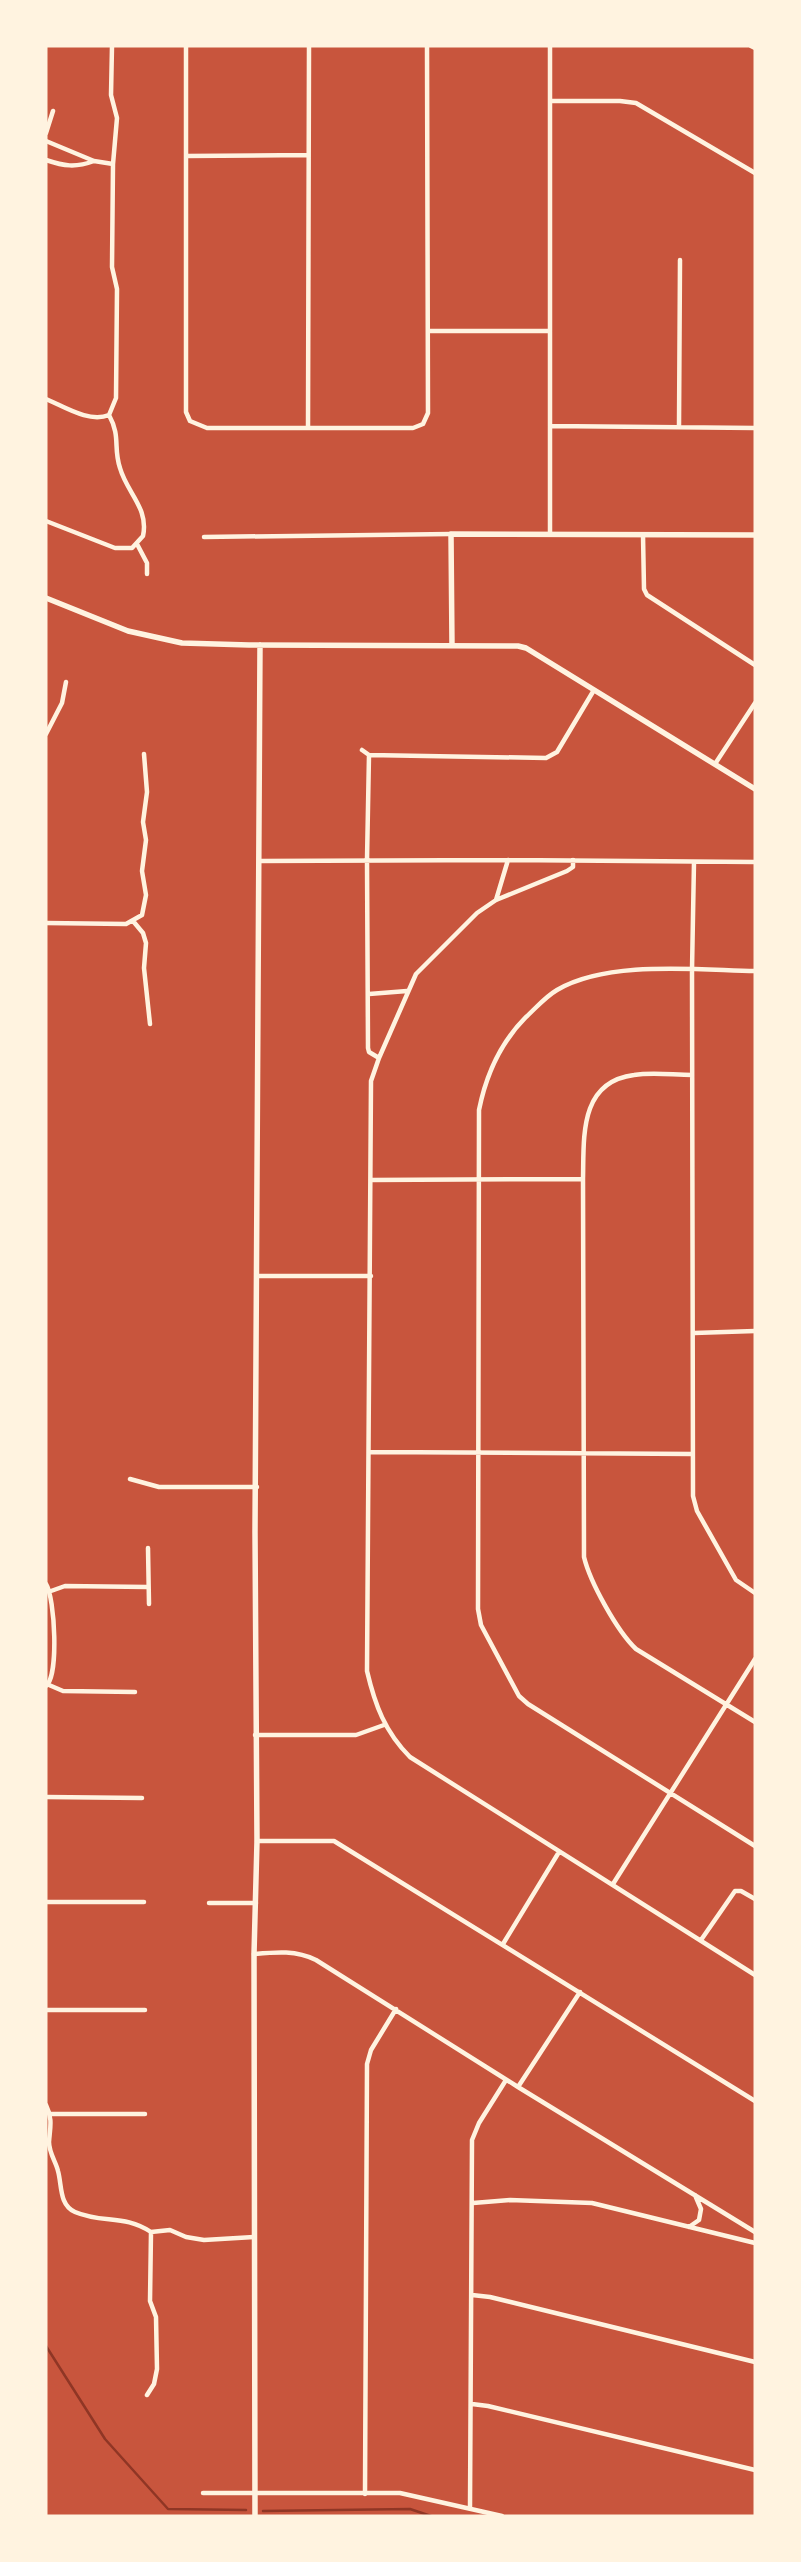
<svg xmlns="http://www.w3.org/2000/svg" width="801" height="2562" font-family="'Roboto Serif',serif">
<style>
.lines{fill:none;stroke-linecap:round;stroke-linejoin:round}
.stream{stroke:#8f3625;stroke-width:2.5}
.minor{stroke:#fff3e0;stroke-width:4.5}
.tertiary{stroke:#fff3e0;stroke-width:5.5}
</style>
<rect width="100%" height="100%" fill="#c8553d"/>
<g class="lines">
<path class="stream" d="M 46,2346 L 105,2439 L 168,2509 L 246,2510
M 263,2511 L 410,2509 L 431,2516"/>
<path class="minor" d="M 186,46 L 186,412 L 190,421 L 207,428 L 413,428 L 423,424 L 428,413 L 427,46
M 751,46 L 755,48
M 550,101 L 620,101 L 636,103 L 755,173
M 46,133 L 53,111
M 46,141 L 94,161 C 75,168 64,166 46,160
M 186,156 L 308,155
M 94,161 L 113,164
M 428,331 L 550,331
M 46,399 C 65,407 89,423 109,415 L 116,398 L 117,289 L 112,267 L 113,164 L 117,118 L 111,95 L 112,46
M 550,426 L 755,428
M 679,426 L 680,260
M 308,428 L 309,46
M 46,521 L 115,548 L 132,548 L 143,536 C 149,508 127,493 120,468 C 113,447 121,437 109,415
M 550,534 L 550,46
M 643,535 L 644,589 L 647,595 L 755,665
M 204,537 L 451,534
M 137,544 L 147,563 L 147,574
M 46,734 L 62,703 L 66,682
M 362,750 L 369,755
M 715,764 L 755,703
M 573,860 L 573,867 L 567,871 L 496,900 L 477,913 L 416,974 L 379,1058 L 371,1081 L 367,1671 C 375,1705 385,1732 410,1757 L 755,1975
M 260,861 L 508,860 L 755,862
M 694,862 L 692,970 L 693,1496 L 697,1511 L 736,1580 L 755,1593
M 496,900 L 508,860
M 133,921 L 143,933 L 146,943 L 144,968 L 150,1024
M 46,923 L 126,924 L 142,915 L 146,895 L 142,871 L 146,840 L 143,822 L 147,792 L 144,754
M 755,971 C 697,970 608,960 557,990 C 545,997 536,1008 526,1017 C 500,1043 486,1075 479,1110 L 478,1609 L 481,1625 L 519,1696 L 528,1704 L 755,1846
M 369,994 L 407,991
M 379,1058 L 369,1052 L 368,1048 L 367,860 L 369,755 L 546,758 L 557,752 L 594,690
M 692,1075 C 673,1075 653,1072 634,1075 C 579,1082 584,1137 583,1179 L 584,1557 C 590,1582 617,1631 636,1649 L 755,1722
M 371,1180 L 583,1179
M 258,1276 L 371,1276
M 694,1333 L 755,1331
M 370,1452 L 692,1454
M 130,1479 L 159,1487 L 257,1487
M 148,1548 L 149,1604
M 46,1584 C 55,1598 59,1676 46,1686
M 51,1591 L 65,1586 L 147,1587
M 49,1685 L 63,1691 L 135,1692
M 255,1735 L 356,1735 L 384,1725
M 46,1797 L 142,1798
M 257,1841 L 334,1841 L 755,2101
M 613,1884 L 755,1659
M 46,1902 L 144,1902
M 209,1903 L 256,1903
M 701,1940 L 735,1891 L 741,1891 L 755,1899
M 503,1944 L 559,1852
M 254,1954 C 276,1952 296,1950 316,1960 L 518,2087 L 755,2232
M 46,2010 L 145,2010
M 518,2087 L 580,1992
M 46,2105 C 53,2119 50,2128 49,2142 C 49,2153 56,2162 58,2171 C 62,2185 59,2205 75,2212 C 103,2224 124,2214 151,2232
M 51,2114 L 145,2114
M 473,2203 L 510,2200 L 592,2203 L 755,2243
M 689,2227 L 699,2220 L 701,2209 L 695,2195
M 151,2232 L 170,2230 L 186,2237 L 204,2240 L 254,2237
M 472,2295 L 490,2297 L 755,2362
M 147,2395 L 154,2384 L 157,2369 L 156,2317 L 150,2301 L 151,2232
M 472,2404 L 488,2406 L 755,2470
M 203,2493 L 400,2493 L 502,2516
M 365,2494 L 367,2064 L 371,2050 L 396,2009
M 470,2508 L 472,2140 L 479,2123 L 506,2080"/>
<path class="tertiary" d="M 46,598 L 128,631 L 182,643 L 249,645 L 518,646 L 526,648 L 755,789
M 452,646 L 451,534 L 755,535
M 255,2516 L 254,1954 L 257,1841 L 255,1532 L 260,645"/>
</g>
<rect width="801" height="2562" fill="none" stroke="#fff3e0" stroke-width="95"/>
</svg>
